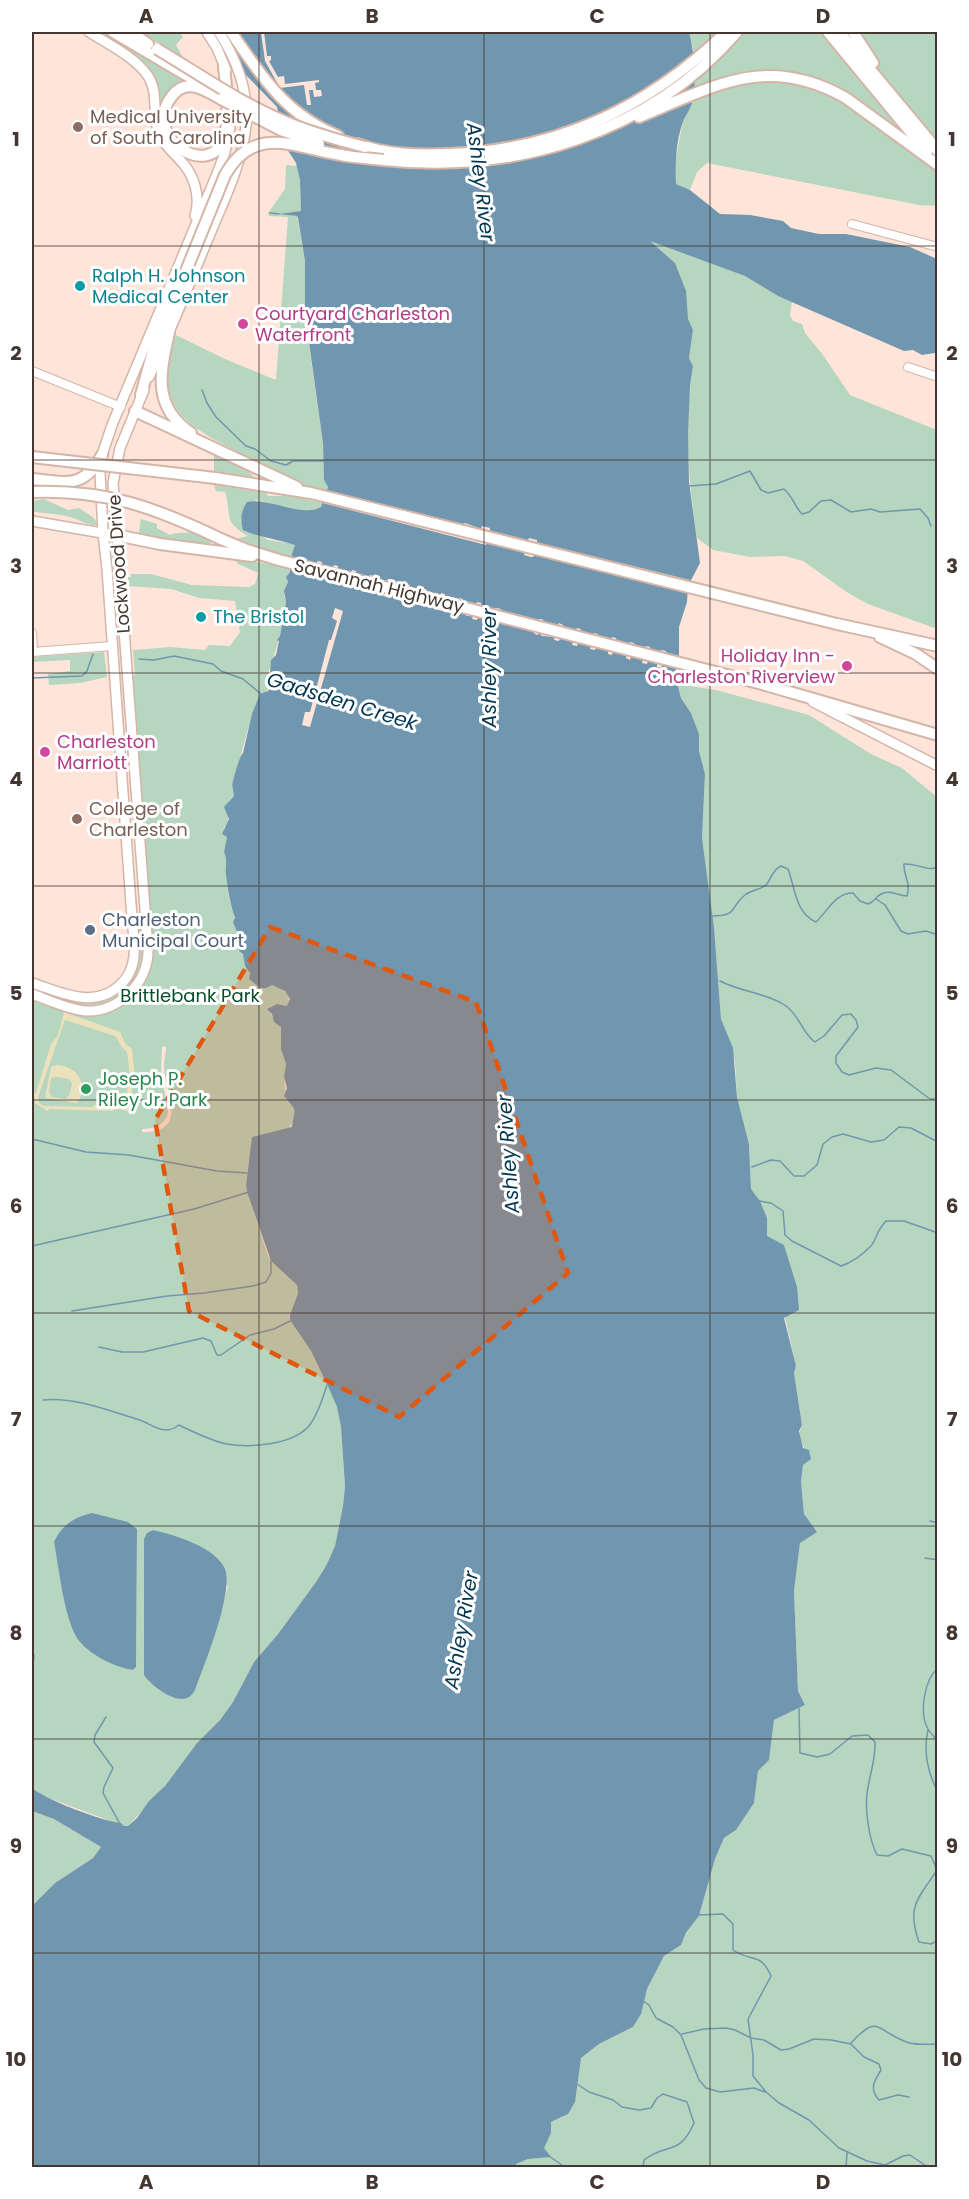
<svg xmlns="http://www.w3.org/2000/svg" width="969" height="2199" font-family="Poppins,sans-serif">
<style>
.green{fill:#b6d6c0;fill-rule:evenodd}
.sand{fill:#ebe1bc;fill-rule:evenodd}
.water{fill:#7196af}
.pier{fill:#ffe5d9}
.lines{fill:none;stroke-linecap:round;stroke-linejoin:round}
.stream{stroke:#7196af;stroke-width:1.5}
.minor-casing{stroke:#d4b5a7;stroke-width:10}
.major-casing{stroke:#d4b5a7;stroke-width:12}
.highway-casing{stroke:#d4b5a7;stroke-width:14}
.minor{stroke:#fff;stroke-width:8}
.major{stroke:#fff;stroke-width:9}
.highway{stroke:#fff;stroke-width:10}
.highway-bridge-casing{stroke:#d4b5a7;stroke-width:14;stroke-linecap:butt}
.highway-bridge{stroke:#fff;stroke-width:10}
.marked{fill:#e0570e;fill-opacity:0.2;stroke:#e0570e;stroke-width:4.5;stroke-dasharray:12 8;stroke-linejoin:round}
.grid{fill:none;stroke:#443732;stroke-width:1.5;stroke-opacity:0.55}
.education-dot{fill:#8d6e63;stroke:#fff;stroke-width:2}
.culture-dot{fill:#0f9aa8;stroke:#fff;stroke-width:2}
.hotel-dot{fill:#d1479c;stroke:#fff;stroke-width:2}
.service-dot{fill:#5c6f8a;stroke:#fff;stroke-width:2}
.leisure-dot{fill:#2e9e5b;stroke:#fff;stroke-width:2}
.labels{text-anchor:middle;stroke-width:6;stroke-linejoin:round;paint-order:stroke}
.education-label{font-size:18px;fill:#785e54;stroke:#fff;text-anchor:start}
.culture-label{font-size:18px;fill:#0d838f;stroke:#fff;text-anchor:start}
.hotel-label{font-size:18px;fill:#b23c85;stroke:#fff;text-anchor:start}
.street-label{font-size:18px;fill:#443732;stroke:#fff}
.service-label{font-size:18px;fill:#4e5e75;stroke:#fff;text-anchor:start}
.park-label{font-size:18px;fill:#094c2a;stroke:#fff}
.leisure-label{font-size:18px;fill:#27864d;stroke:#fff;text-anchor:start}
.water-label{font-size:20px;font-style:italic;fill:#033751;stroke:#fff}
.neatline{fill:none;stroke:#443732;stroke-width:2}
.grid-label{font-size:20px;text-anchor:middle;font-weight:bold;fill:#443732}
</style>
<rect width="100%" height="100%" fill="#ffe5d9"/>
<path class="green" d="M 94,32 L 103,32 L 188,82 L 162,106 L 159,106 L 157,87 Z
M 139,32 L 179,32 L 183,37 L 176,45 L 184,59 Z
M 689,32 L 937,32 L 937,206 L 919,205 L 707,163 L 697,172 L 690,190 L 676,184 L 675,162 L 683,121 L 691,106 L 693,49 Z
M 286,165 L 297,166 L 300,180 L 301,211 L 282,214 L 297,216 L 305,261 L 308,339 L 323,443 L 324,480 L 328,487 L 326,492 C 308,487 291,481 274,473 C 266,468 259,462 250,458 C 191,427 149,414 176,335 L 225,359 L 276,380 L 288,217 L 269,216 L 268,213 L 285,189 Z
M 648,239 L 745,276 L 778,296 L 792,301 L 790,315 L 793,321 L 802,324 L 805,333 L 823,355 L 850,395 L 937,430 L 937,629 L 868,604 L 848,593 L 803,561 L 784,556 L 750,557 L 713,550 L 697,538 C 688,481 684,423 693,366 L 689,358 L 693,330 Z
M 214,454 L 249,472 L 254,477 L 214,471 Z
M 214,485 L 266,493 L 268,496 L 291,496 L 323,503 L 321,507 C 305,516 274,503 256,500 L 243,509 L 241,522 L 268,540 L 295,544 L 292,558 L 238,542 L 239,538 L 248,536 C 221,520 233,516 225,492 L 216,491 Z
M 44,499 L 68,510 L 79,508 L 94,518 L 98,525 C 86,526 78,518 66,516 C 54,513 43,514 32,511 L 32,501 Z
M 141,519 L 157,524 L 157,528 L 170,535 C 174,532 205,532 214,531 L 210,545 L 220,547 L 140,536 L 139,531 Z
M 244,559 L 289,568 L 290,572 L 286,577 L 288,582 L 284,595 L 286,602 L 280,636 L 267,677 L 270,687 L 265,693 L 248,729 L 234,780 L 234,796 C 217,812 236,815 224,828 L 227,837 L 224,852 L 228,860 L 226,873 L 229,898 L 240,939 L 239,951 C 253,960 243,982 264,988 L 272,984 C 281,989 290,992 289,1003 L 287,1006 L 277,1004 L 270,1007 C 270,1014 274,1023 281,1026 L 282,1053 L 286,1064 L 284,1077 L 286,1099 C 315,1120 265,1149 249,1161 L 246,1185 L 247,1192 L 268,1256 L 271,1261 L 297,1285 L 298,1293 L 290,1315 L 290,1320 L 311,1351 L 327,1384 L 337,1407 L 341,1427 L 345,1486 L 343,1506 L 335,1546 L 326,1566 L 316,1582 L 278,1634 L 254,1662 L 233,1702 L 220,1720 L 197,1743 L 165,1786 L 128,1826 L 124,1826 L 43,1796 L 32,1787 L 32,997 L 76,1012 L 110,1009 L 146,972 L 134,727 L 137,723 L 129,655 L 131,655 L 133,675 L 135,676 L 133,650 L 170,647 L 205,650 L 209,645 L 230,646 L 240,632 L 235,601 L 199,598 L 171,589 L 128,586 L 128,577 L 131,577 L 131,574 L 151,574 L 192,585 L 249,587 L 255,584 L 258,573 L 238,564 L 236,561 ZM 166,1046 C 166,1053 164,1060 164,1066 C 165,1094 190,1132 142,1132 L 142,1129 C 154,1129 163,1126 168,1114 L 161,1071 L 162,1047 ZM 137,1529 L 136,1667 L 133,1670 L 78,1639 L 70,1622 L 54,1542 ZM 153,1530 L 202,1547 L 228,1586 L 222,1610 L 195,1690 Z
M 104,652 L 107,677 L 80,683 L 49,685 L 48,674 L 70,671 L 70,660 L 32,662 L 32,657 Z
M 677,684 L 716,690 L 809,715 L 871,754 L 902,768 L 937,797 L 937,2167 L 516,2168 L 516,2164 L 528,2159 L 550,2157 L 543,2149 L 551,2133 L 551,2122 L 562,2117 L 581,2058 L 599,2044 L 633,2027 L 647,1989 L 664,1956 L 681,1945 L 686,1934 L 699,1916 L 715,1859 L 724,1838 L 736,1830 L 754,1803 L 758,1771 L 769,1759 L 774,1720 L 805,1705 L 798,1691 L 794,1591 L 804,1514 L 801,1482 L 803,1465 L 811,1458 C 804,1449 796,1436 802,1425 L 794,1373 L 796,1366 L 767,1236 L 767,1218 L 760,1201 L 751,1189 L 749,1144 L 737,1097 L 735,1061 L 721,1020 L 714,927 L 702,838 L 705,774 L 699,751 L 699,734 L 691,713 L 681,698 Z
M 140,924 L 142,926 C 143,941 146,956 140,972 C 128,1009 80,1015 50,996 L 50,993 L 77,1000 L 124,986 L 136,925 Z
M 32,1811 L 54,1819 L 101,1847 L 93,1858 L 55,1883 L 32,1906 Z"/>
<path class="sand" d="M 64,1012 L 120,1032 L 125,1043 L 132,1049 L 135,1076 L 128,1111 L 118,1109 L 111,1111 L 50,1109 L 47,1111 L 35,1103 L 34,1093 L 36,1093 L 51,1044 L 58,1035 ZM 65,1020 L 115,1036 L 122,1047 L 127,1052 L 130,1076 L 124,1106 L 96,1104 L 92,1107 L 44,1106 L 39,1103 L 38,1097 Z
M 57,1065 C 78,1066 90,1086 77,1103 L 45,1098 L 51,1067 ZM 57,1077 L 69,1079 L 72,1083 L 70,1094 L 66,1099 L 52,1097 L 49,1093 L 51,1078 Z"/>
<path class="water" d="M 228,32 L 689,32 C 694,51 698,87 691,106 C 689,111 686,115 684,119 C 676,139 675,163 676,184 L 690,190 L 720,214 L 750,215 L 783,221 L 791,228 L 819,234 L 846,234 L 910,247 L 937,259 L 937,354 L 935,353 L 922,355 L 913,350 L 904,351 L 778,296 L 745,276 L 650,241 L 675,263 L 686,291 L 688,319 L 693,330 L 689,358 L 693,366 L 690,386 L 688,434 L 689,482 L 700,563 L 688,586 L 687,602 L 679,627 L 679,654 L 675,675 L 681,698 L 691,713 L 699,734 L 699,751 L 705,774 L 702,838 L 714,927 L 721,1019 L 733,1048 L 737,1097 L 749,1144 L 751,1189 L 760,1201 L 767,1218 L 767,1236 L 784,1245 L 797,1287 L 799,1310 L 784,1318 L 796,1366 L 794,1373 L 802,1425 L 799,1431 L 803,1448 L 809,1450 L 811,1459 L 803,1465 L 801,1482 L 804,1514 L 817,1532 L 800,1543 L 794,1591 L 798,1691 L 805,1705 L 774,1720 L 769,1760 L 758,1771 L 754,1803 L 736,1830 L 724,1838 L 715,1859 L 699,1916 L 686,1933 L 681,1945 L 664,1956 L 647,1989 L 641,2014 L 633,2027 L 599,2044 L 581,2058 L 575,2102 L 568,2114 L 551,2122 L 551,2133 L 544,2148 L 551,2157 L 528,2159 L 516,2164 L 516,2167 L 32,2167 L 32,1906 L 55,1883 L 93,1858 L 101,1847 L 54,1819 L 32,1811 L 32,1787 C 40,1798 105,1822 121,1823 L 124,1826 L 128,1826 L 137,1818 L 149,1801 L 165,1786 L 197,1743 L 220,1720 L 233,1702 L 254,1662 L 278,1634 L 316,1582 L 326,1566 L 335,1546 L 343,1506 L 345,1486 L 341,1427 L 337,1407 L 327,1384 L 311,1351 L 290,1320 L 290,1315 L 298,1293 L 297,1285 L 271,1261 L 247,1192 L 246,1185 L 252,1137 L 292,1127 C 295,1106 298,1113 284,1096 L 287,1088 L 284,1077 L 286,1064 L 281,1049 L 281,1027 L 274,1022 L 272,1014 L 267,1009 L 277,1004 L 287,1006 L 290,999 L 285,991 L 272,985 L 266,988 L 260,988 L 249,979 L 250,973 L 245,966 L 243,954 L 239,951 L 240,939 L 233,922 L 235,918 C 230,904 228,890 226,875 C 225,866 228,861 224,852 L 227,837 L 222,834 L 229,819 L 224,807 L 234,796 C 234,791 231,786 233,781 C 235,774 239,757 243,753 L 252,714 L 260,694 L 268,691 L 270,688 L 267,677 L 270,673 L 271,660 L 276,655 L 279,641 L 277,640 L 280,636 L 286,602 L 284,591 L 288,582 L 286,577 L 290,572 L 289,563 L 295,545 C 278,539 260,538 243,530 C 240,519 241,511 247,502 C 270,497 301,518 321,507 L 328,487 L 324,480 L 323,443 L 305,314 L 305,261 L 298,218 L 297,216 L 279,214 L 301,211 L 300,180 L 296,163 L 287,149 L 277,107 L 245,74 Z
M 92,1513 L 128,1522 L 137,1529 L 136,1667 L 133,1670 C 114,1667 88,1654 77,1638 C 64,1617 59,1568 54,1542 C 62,1525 74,1517 92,1513 Z
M 153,1530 C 174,1535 216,1547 225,1569 C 234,1593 204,1665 195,1690 C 194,1692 190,1697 189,1697 C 175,1705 151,1685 144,1675 L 144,1539 L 147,1533 Z"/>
<path class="pier" d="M 261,32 L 266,32 L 264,32 L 267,56 L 271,56 L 271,60 L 269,61 L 278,77 L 284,76 L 285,84 L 319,80 L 319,82 L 315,83 L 316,90 L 321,90 L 322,96 L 314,97 L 313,90 L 309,90 L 311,105 L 307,105 L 304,85 L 280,88 L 265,61 Z
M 324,490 L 463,524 L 465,523 L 481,529 L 482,526 L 490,528 L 490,531 L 528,540 L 529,538 L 537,540 L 537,543 L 694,581 L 691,587 L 552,558 L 551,560 L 549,558 L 535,554 L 533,557 L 531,557 L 524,555 L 525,552 L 487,542 L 486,545 L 319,502 Z
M 289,557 L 302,560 L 303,557 L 307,559 L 307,561 L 316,564 L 318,561 L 322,562 L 322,565 L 333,568 L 334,565 L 338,566 L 338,569 L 351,573 L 352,570 L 356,571 L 356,574 L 369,577 L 370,575 L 374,576 L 374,579 L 386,582 L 388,579 L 392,580 L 391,583 L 404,587 L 405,584 L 410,585 L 409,588 L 422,591 L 423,588 L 427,590 L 427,592 L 440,596 L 441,593 L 445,594 L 445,597 L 458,600 L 459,598 L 463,599 L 463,602 L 471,602 L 476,605 L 477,602 L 481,603 L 481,606 L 491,609 L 498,608 L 502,610 L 502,612 L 535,620 L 542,619 L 547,624 L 558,626 L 559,623 L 563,625 L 563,628 L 575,631 L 577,628 L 581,629 L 580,632 L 593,635 L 594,633 L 598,634 L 598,637 L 611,640 L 612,637 L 616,638 L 616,641 L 629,645 L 630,642 L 634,643 L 634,646 L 645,649 L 646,646 L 650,647 L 650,650 L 661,653 L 661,650 L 666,651 L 665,654 L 681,658 L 678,669 L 662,665 L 661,668 L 657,667 L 657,664 L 648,661 L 647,664 L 642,663 L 643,660 L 631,657 L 630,660 L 626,658 L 626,655 L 613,652 L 612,655 L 608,654 L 608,651 L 596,648 L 595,650 L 590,649 L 591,646 L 578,643 L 577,646 L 572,645 L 573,642 L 560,638 L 559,641 L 554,640 L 555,637 L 542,636 L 539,633 L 538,635 L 535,634 L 532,631 L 500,623 L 497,626 L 493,625 L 492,621 L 478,617 L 477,620 L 472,619 L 473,616 L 466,616 L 466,614 L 460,612 L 459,615 L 454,614 L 455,611 L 442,608 L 441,611 L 437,609 L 437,607 L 424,603 L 423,606 L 419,605 L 419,602 L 406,599 L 405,601 L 401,600 L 401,597 L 389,594 L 387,597 L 383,596 L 384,593 L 371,589 L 370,592 L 366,591 L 366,588 L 353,585 L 352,587 L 348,586 L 348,584 L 335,580 L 334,583 L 330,582 L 330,579 L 319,576 L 318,579 L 313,577 L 314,575 L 304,572 L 303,575 L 299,574 L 299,571 L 286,568 Z
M 335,608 L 343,611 L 310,727 L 302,725 L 305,712 L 310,712 L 329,640 L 331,640 L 337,621 L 332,618 Z"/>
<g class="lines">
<path class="stream" d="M 270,213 L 279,214
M 202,390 L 207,403 L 216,417 L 246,446 L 255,449 L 271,461 L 286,465 L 293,461 L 324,461
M 689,486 L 716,484 L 750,471 L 761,490 L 768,493 L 784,489 C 794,498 794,506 802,514 L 809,512 L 821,501 L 831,500 L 851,512 L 871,509 L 880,512 L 920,509 L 928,518 L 931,526
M 139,659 L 154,660 L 174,656 L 213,664 L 221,671 L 243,679 L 261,694
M 32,678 L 82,676 L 87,671 L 93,654
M 876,899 L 885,905 L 901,931 L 908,934 L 926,931 L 938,935
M 711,916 C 740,916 729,907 745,895 C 751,890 760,890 766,885 C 772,878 772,870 781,866 L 788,869 C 795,887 795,913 816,922 C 828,911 835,893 853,893 L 860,901 L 868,904 C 875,902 875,897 881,894 C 890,889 898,896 907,896 C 911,880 903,876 904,864 C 917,863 928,872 938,867
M 720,981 C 741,992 767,993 786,1006 C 800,1016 802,1033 815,1042 L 824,1036 L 842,1015 L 851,1014 L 856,1020 L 858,1027 L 836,1056 L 836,1063 L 842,1072 L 849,1075 L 876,1068 L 891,1070 L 930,1099 L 935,1099 L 938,1095
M 32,1139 L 86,1152 L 129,1155 L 217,1171 L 247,1173
M 752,1167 L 771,1160 L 780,1161 L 794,1176 L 804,1176 L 817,1165 L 823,1144 L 832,1137 L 843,1134 L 871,1142 L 884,1140 L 899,1127 L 911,1128 L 938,1142
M 759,1201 L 771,1203 L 783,1211 L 785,1235 L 792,1241 L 841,1266 C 851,1263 863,1254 871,1246 C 877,1239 876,1231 886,1221 L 904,1221 L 938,1233
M 32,1246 L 194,1209 L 249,1192
M 72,1311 L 167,1296 L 204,1293 L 253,1286 L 266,1282 L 271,1273 L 271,1261
M 99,1347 L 122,1352 L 143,1352 L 203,1338 L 211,1341 L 217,1355 L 221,1355 L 250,1335 L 274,1329 L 290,1321
M 43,1400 C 76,1397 109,1411 140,1420 C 148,1423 157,1430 166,1430 C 171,1430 175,1428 179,1425 C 194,1432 211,1441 227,1444 C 250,1448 291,1445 308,1427 C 317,1417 323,1398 327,1385
M 930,1521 L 938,1523
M 925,1558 L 938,1560
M 32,1650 L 34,1656 L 32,1671
M 938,1668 C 924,1680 919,1713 928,1729 C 930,1733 935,1737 938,1741
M 799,1709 L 800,1753 L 817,1757 L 830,1754 L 852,1736 L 868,1735 L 875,1742 C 876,1760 869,1776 867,1794 C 865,1812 869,1839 877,1855 L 888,1856 L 902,1849 L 931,1856 L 937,1870 C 919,1898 906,1905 919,1942 L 931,1944 L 938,1940
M 106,1717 L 95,1735 L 94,1742 L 113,1768 L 104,1787 L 103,1793 L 120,1824
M 928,1730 C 923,1751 928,1774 938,1792
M 698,1915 L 723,1914 L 733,1924 L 733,1950 C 752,1963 760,1951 771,1976 L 748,2019 L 753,2055 L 753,2076 L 766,2092 L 779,2103 L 809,2120 L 839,2148 L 867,2161 L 885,2165 L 903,2156 L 910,2155 L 929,2168
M 643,2001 L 649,2005 L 656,2018 L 673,2027 L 681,2035 L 699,2080 L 706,2088 L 720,2092 L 754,2088 L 765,2092
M 682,2034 L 704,2029 L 726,2028 L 735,2030 L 751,2038 L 764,2040 L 781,2050 L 789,2049 L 814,2039 L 831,2040 L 851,2044 L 864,2057 L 879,2064 L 881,2070 C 874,2081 869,2089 879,2100 L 898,2095 L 909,2097
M 851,2043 C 878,2014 875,2029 904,2041 C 914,2046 927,2044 938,2044
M 577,2084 L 589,2092 L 613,2100 L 622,2107 L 639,2110 L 651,2108 L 657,2098 L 663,2094 L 687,2102 L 694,2123 C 679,2157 667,2142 644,2160 L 643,2168
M 549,2156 L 566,2168
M 846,2168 L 847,2153"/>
<defs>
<path id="minor" d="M 852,224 L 938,247
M 908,367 L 938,377
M 32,371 L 121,407
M 32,633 L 33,652
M 32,652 L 112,646"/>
<path id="major" d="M 89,32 C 108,44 135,57 148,76 C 159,93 152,113 158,130 C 162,143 171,150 180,160 C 194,174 201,196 195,216
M 207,32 L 217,48 L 226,70
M 149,377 C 171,330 190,282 210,234 C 224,200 242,164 246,126 C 249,92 237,60 219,32
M 32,521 L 108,534
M 813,702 L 938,766
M 32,983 C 60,992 94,1010 120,985 C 128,978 133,967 134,956 C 135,944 133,931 132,918 L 107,569 L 103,533 L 100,472 L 102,455 L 112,425 L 219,169 L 225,152 L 230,128
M 32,994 C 48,1000 67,1009 85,1011 C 119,1013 149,982 148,949 L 113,483 L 120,448 L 144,390"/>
<path id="highway" d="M 113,32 L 203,85
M 131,32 L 148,44
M 231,32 C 262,77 285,114 338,136
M 828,32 L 927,152
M 839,32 L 938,151
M 853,32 L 873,63
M 221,99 C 205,90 186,77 172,96 C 139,138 213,183 225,135 C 230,113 226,89 224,66
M 639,117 C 715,86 767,53 846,98 L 938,165
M 358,144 C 385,155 420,155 449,154 C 558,150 648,108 726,32
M 383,160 C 515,174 649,134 737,32
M 169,333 C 160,372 152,407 191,433
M 141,395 L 153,351 L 184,276
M 135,411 L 297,487
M 215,478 L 311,493 L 837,624 L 938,646
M 32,479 C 66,482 83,490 102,455
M 116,535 L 160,544 L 252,556
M 221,539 L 247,550 L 279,560 L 762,684 L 938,735
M 880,637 L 916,654 L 938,669"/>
</defs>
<use href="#minor" class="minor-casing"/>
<use href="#major" class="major-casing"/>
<use href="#highway" class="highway-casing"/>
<use href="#minor" class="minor"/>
<use href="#major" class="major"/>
<use href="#highway" class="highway"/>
<defs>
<path id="highway-bridge" d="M 157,49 C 199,74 240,103 286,122 C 312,133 338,140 365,147
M 221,99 L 281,130 L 319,144
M 184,276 L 225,175 C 254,123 296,148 341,155 C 355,158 369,158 383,160
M 32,457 L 215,478
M 32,492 C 106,489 156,508 221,539"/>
</defs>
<use href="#highway-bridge" class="highway-bridge-casing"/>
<use href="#highway-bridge" class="highway-bridge"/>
</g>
<path class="marked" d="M 270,927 L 476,1002 L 568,1273 L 399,1417 L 189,1311 L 155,1120 Z"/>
<path class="grid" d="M 259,32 L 259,2168M 484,32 L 484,2168M 710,32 L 710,2168M 32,246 L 938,246M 32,460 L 938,460M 32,673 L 938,673M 32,886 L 938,886M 32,1100 L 938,1100M 32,1313 L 938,1313M 32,1526 L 938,1526M 32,1739 L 938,1739M 32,1953 L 938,1953"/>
<g class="education-dot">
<circle cx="78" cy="127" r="6"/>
<circle cx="77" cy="819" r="6"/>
</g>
<g class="culture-dot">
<circle cx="80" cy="286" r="6"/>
<circle cx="201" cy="617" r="6"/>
</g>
<g class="hotel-dot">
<circle cx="243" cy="324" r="6"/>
<circle cx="847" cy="666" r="6"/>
<circle cx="45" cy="752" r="6"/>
</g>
<circle class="service-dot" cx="90" cy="930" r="6"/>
<circle class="leisure-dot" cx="86" cy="1089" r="6"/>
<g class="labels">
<g class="education-label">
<text x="90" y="123">Medical University<tspan x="90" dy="21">of South Carolina</tspan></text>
<text x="89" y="815">College of<tspan x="89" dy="21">Charleston</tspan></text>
</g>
<g class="culture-label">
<text x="92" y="282">Ralph H. Johnson<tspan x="92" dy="21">Medical Center</tspan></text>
<text x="213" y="623">The Bristol</text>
</g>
<g class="hotel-label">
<text x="255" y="320">Courtyard Charleston<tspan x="255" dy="21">Waterfront</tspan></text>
<text x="835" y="662" text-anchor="end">Holiday Inn -<tspan x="835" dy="21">Charleston Riverview</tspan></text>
<text x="57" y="748">Charleston<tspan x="57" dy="21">Marriott</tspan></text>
</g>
<g class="street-label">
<text transform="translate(119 564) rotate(-94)" y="6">Lockwood Drive</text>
<text transform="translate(379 586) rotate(14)" y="6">Savannah Highway</text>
</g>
<g class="service-label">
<text x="102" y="926">Charleston<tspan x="102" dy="21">Municipal Court</tspan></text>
</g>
<g class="park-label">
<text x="190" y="1002">Brittlebank Park</text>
</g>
<g class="leisure-label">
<text x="98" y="1085">Joseph P.<tspan x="98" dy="21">Riley Jr. Park</tspan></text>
</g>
<g class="water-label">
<text transform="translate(481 182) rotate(83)" y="7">Ashley River</text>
<text transform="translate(489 668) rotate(-90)" y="7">Ashley River</text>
<text transform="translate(342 701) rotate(17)" y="7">Gadsden Creek</text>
<text transform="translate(508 1154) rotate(-94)" y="7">Ashley River</text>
<text transform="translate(461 1630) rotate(-80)" y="7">Ashley River</text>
</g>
</g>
<rect width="969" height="2199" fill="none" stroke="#ffffff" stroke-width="66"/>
<rect x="33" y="33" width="903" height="2133" class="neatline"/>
<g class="grid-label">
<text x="146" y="23">A</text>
<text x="372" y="23">B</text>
<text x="597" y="23">C</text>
<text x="823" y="23">D</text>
<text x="16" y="146">1</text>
<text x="952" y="146">1</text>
<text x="16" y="360">2</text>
<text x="952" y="360">2</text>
<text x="16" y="573">3</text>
<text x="952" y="573">3</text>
<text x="16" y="786">4</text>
<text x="952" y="786">4</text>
<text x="16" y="1000">5</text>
<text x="952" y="1000">5</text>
<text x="16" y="1213">6</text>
<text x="952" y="1213">6</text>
<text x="16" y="1426">7</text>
<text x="952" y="1426">7</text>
<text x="16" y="1640">8</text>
<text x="952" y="1640">8</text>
<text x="16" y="1853">9</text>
<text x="952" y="1853">9</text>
<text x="16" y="2066">10</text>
<text x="952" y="2066">10</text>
<text x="146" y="2189">A</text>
<text x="372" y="2189">B</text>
<text x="597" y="2189">C</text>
<text x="823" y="2189">D</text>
</g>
</svg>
